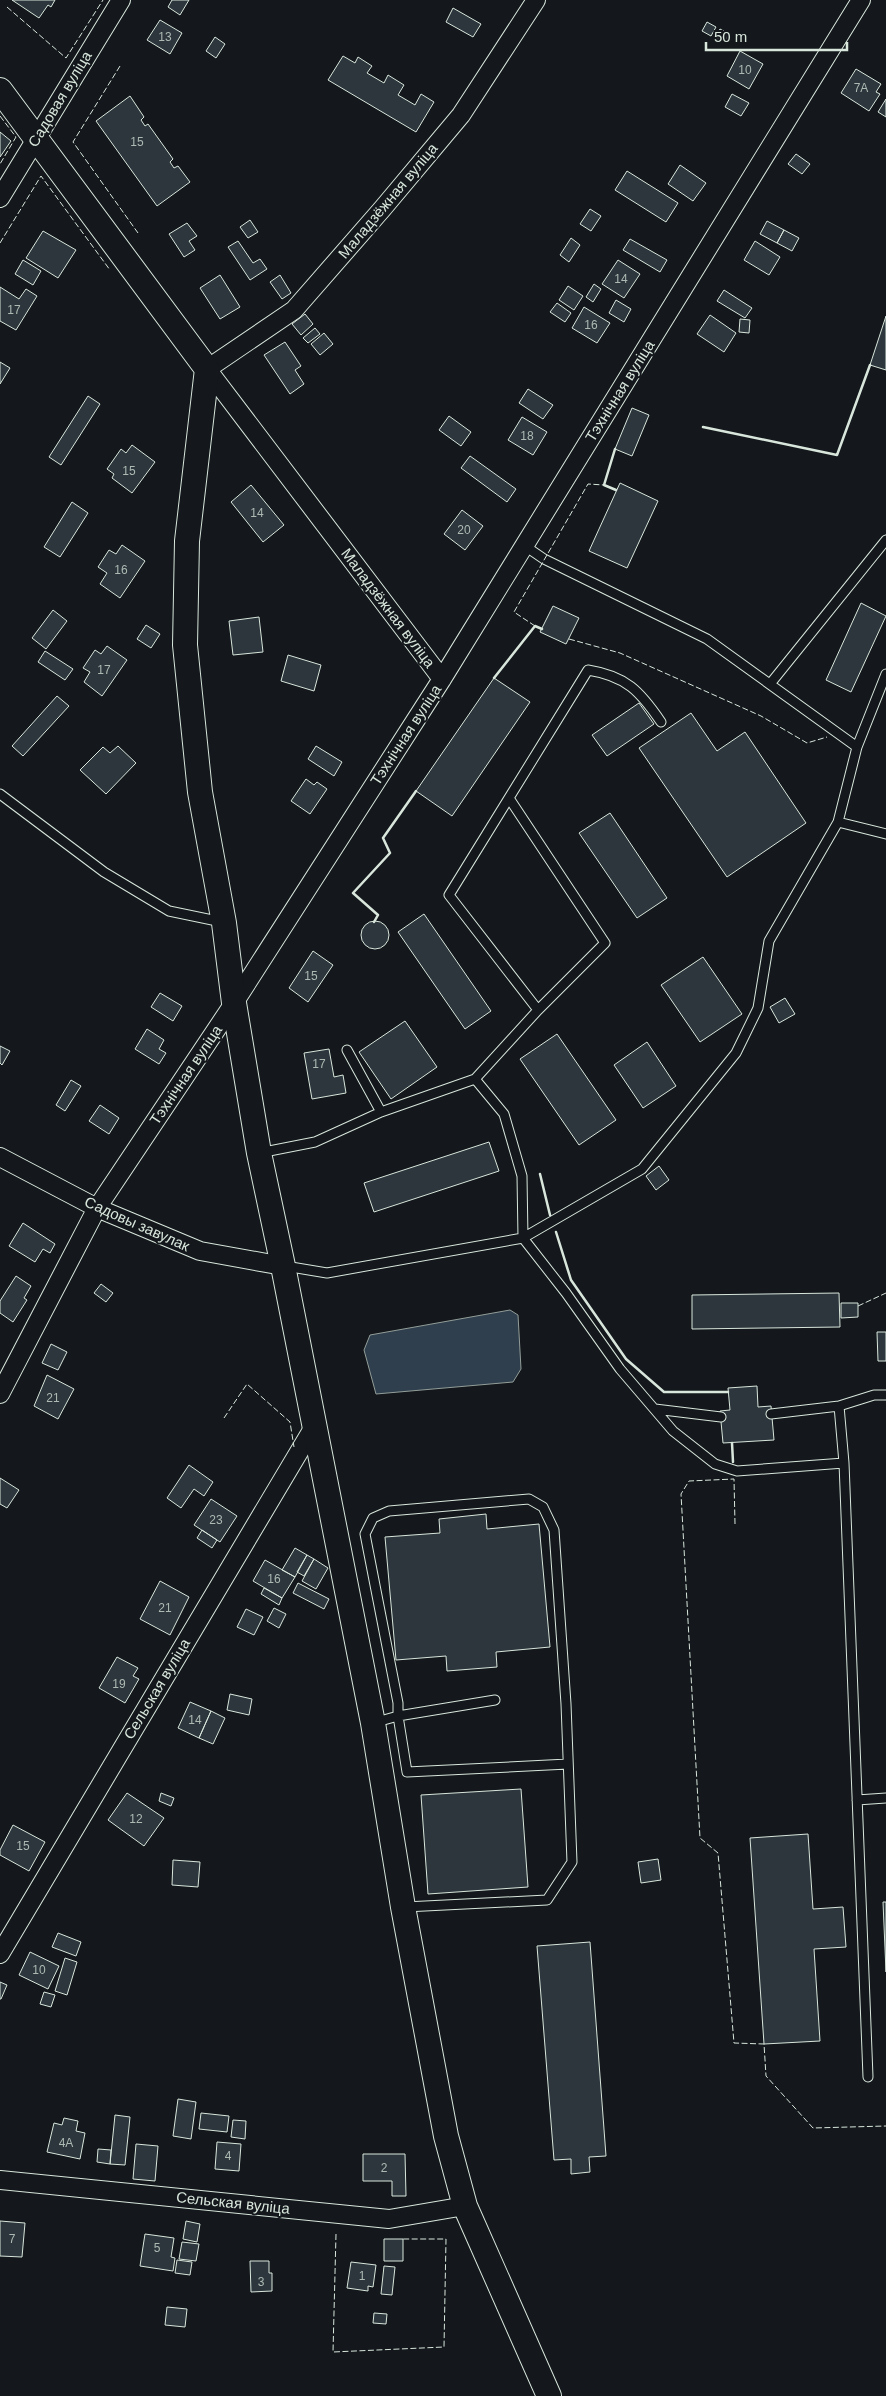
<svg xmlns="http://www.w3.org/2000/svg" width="886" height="2396" font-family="Arial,sans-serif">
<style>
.water{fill:#2f3f4d;stroke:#939e99}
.building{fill:#2c363c;stroke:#d8e6dc}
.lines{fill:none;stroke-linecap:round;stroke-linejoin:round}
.lane-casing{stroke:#d8e6dc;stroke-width:11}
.street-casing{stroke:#d8e6dc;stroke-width:20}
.secondary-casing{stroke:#d8e6dc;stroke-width:26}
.lane{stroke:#14181c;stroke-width:9}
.street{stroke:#14181c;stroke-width:18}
.secondary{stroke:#14181c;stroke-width:24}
.fence{stroke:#d8e6dc;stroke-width:1;stroke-dasharray:6 2.5;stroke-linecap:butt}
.wall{stroke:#d8e6dc;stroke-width:2.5}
.labels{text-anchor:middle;stroke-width:4;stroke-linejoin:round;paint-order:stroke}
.number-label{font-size:12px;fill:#adbab4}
.street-label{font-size:15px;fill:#d8e6dc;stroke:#14181c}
</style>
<rect width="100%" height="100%" fill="#14181c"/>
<path class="water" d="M 510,1310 L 518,1315 L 521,1369 L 513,1382 L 376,1394 L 364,1350 L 370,1335 Z"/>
<path class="building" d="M 12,0 L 55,0 L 51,7 L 48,5 L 39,18 Z
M 172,0 L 189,0 L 180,15 L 168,7 Z
M 453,8 L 481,24 L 473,37 L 446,22 Z
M 160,20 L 182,33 L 170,54 L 147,40 Z
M 707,22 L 716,27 L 711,36 L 702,31 Z
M 720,29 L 729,34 L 725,42 L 715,38 Z
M 215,37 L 225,44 L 216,58 L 206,51 Z
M 740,51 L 763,64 L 749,89 L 727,76 Z
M 343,56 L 355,63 L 358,57 L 372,66 L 367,73 L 384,83 L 388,75 L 404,85 L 398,95 L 415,105 L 421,94 L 434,102 L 416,132 L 328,80 Z
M 856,69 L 881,84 L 876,92 L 880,94 L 869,111 L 841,93 Z
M 732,94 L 749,103 L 741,116 L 725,107 Z
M 130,96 L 144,117 L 141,120 L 145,126 L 148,124 L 173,159 L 170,162 L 174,168 L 178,166 L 190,182 L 157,206 L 96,121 Z
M 886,99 L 886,117 L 878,112 Z
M 0,132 L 11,141 L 0,157 Z
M 796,154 L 810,164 L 802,174 L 788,164 Z
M 680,165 L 706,183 L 693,201 L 668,184 Z
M 627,171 L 678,203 L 666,222 L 615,190 Z
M 590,209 L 601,216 L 591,231 L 580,224 Z
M 250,220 L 258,232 L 248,238 L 240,227 Z
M 767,221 L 784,230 L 777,243 L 760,234 Z
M 187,223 L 197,236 L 189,241 L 195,250 L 184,257 L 169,234 Z
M 784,230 L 799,238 L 792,251 L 777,243 Z
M 43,231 L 76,250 L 58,278 L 26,258 Z
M 571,238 L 580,245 L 569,262 L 560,255 Z
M 630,239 L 667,260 L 660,272 L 623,250 Z
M 238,241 L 253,263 L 260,259 L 267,269 L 250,280 L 228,247 Z
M 755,241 L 780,257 L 769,275 L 744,260 Z
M 23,260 L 41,271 L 33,285 L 15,274 Z
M 618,260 L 640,274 L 624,298 L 602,284 Z
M 220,275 L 240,307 L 220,319 L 200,288 Z
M 280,275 L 291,293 L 282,299 L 270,282 Z
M 594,284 L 601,289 L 593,302 L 586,297 Z
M 568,286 L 583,296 L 574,310 L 559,300 Z
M 0,287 L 19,299 L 26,289 L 37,296 L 16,330 L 0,321 Z
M 724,290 L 752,308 L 745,318 L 717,301 Z
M 616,300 L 631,309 L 624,322 L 609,313 Z
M 557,303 L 571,313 L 565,322 L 550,312 Z
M 584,307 L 610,323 L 597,343 L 572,328 Z
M 305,314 L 313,324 L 301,335 L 292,324 Z
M 710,315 L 736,333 L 724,352 L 697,334 Z
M 886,316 L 886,370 L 870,365 Z
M 740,319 L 750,320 L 749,333 L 739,332 Z
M 315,328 L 320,334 L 308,343 L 303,338 Z
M 324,333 L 333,344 L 320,355 L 311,344 Z
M 285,342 L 301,366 L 295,370 L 304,384 L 290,394 L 264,355 Z
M 0,362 L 10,368 L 0,384 Z
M 528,389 L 553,405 L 543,419 L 519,403 Z
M 88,396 L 100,404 L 61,465 L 49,457 Z
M 632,408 L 649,415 L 632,456 L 615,449 Z
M 449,416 L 471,432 L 461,446 L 439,430 Z
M 522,417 L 547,432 L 533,455 L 508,440 Z
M 132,445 L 155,462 L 132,493 L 112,478 L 114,474 L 107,469 L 121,449 L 126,453 Z
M 470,456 L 516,489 L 507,502 L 461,468 Z
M 620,483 L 658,501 L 627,568 L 589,551 Z
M 251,485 L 284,525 L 263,542 L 231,502 Z
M 72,502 L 88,513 L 60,557 L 44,547 Z
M 462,510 L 483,526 L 465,550 L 444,534 Z
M 122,545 L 145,561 L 120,598 L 100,584 L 107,573 L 98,567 L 109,550 L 116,554 Z
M 861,603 L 886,616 L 851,692 L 826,680 Z
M 553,606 L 579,618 L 566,644 L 540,632 Z
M 53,610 L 67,621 L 46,649 L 32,638 Z
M 259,617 L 263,652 L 233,655 L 229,621 Z
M 146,625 L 160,634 L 151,648 L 137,639 Z
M 107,646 L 127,660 L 102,696 L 84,682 L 90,672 L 83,668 L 95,650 L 101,654 Z
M 45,651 L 73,669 L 65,680 L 38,662 Z
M 288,655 L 321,665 L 314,691 L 281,681 Z
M 494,678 L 530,702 L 452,816 L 416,791 Z
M 57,696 L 69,706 L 23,756 L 12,746 Z
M 639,703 L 654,724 L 607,756 L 592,735 Z
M 691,713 L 717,751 L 745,732 L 806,823 L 727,877 L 639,748 Z
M 118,746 L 136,763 L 106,794 L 80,770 L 103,747 L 110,753 Z
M 316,746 L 342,762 L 334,776 L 308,759 Z
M 306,779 L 314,785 L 317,782 L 327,789 L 310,814 L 291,801 Z
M 610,813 L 667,898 L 637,918 L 579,833 Z
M 424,914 L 491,1011 L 465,1029 L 398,932 Z
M361 935a14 14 0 1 1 28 0a14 14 0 1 1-28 0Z
M 313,951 L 333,965 L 308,1002 L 289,988 Z
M 703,957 L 742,1014 L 700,1042 L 661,985 Z
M 160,993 L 182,1006 L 173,1021 L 151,1007 Z
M 785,998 L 795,1014 L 779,1023 L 770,1007 Z
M 405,1021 L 437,1067 L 391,1099 L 359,1052 Z
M 147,1029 L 164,1040 L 159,1049 L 166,1053 L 159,1064 L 135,1049 Z
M 557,1034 L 616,1120 L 579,1145 L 520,1059 Z
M 647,1042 L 676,1086 L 643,1108 L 614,1065 Z
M 0,1046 L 10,1051 L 2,1065 L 0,1063 Z
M 329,1049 L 334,1077 L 343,1075 L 346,1093 L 312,1099 L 304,1053 Z
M 71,1080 L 81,1086 L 65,1111 L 56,1105 Z
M 100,1105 L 119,1118 L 109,1134 L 89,1121 Z
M 489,1142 L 499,1171 L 374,1212 L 364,1183 Z
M 659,1166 L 669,1180 L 656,1190 L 646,1176 Z
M 23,1223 L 55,1244 L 50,1253 L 43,1249 L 35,1262 L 9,1246 Z
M 16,1276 L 31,1286 L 24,1298 L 27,1300 L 13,1322 L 0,1313 L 0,1301 Z
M 101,1284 L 113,1293 L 106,1302 L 94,1293 Z
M 839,1293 L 840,1327 L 692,1329 L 692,1295 Z
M 841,1303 L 858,1303 L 858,1317 L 841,1318 Z
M 877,1332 L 886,1332 L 886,1361 L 878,1361 Z
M 51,1344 L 67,1352 L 58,1370 L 42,1363 Z
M 47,1375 L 74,1389 L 58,1419 L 34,1406 Z
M 757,1386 L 758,1407 L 771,1406 L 774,1440 L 723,1443 L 720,1411 L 730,1410 L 728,1388 Z
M 189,1465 L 213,1482 L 204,1496 L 194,1489 L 181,1508 L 167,1498 Z
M 0,1478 L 19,1490 L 7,1508 L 0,1504 Z
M 211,1499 L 237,1516 L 220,1542 L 194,1525 Z
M 486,1514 L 487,1529 L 539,1524 L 550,1647 L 496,1652 L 497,1667 L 447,1671 L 446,1656 L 396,1660 L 385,1537 L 440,1533 L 439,1519 Z
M 202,1530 L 217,1540 L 212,1548 L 197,1538 Z
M 295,1548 L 307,1555 L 295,1577 L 282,1570 Z
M 307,1555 L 314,1559 L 304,1576 L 297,1572 Z
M 314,1559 L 328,1568 L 316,1589 L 302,1581 Z
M 265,1560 L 295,1577 L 282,1598 L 253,1581 Z
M 160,1581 L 189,1597 L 170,1635 L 140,1619 Z
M 298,1583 L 329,1599 L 324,1609 L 293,1593 Z
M 264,1588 L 282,1598 L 279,1605 L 261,1594 Z
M 274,1608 L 286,1614 L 279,1628 L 267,1621 Z
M 246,1609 L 263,1617 L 254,1635 L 237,1627 Z
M 117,1657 L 138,1668 L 133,1676 L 139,1679 L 125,1703 L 99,1688 Z
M 230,1694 L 252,1699 L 249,1715 L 227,1710 Z
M 190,1702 L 211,1711 L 199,1738 L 178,1728 Z
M 211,1711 L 225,1718 L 213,1744 L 199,1738 Z
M 521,1789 L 528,1887 L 428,1894 L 421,1795 Z
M 127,1793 L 164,1818 L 144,1846 L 108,1820 Z
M 161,1793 L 174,1798 L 171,1806 L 159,1801 Z
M 13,1825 L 45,1842 L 29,1871 L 0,1855 L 0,1850 Z
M 808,1834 L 813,1909 L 843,1907 L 846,1947 L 814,1949 L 820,2041 L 764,2044 L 750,1838 Z
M 658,1859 L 661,1880 L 641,1883 L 638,1862 Z
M 173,1860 L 200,1862 L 198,1887 L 172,1885 Z
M 883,1902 L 886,1902 L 886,1972 Z
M 58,1933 L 81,1942 L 76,1956 L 52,1947 Z
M 590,1942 L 606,2156 L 589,2157 L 590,2172 L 571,2174 L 571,2159 L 554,2160 L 537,1946 Z
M 30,1952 L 59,1966 L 48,1989 L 19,1975 Z
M 65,1958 L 77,1962 L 67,1995 L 55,1991 Z
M 0,1982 L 7,1985 L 1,1999 L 0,1999 Z
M 44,1992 L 55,1995 L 51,2007 L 40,2004 Z
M 178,2099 L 196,2102 L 191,2139 L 173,2136 Z
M 201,2113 L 229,2116 L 227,2132 L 199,2129 Z
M 115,2115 L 130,2117 L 125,2165 L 110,2164 Z
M 64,2118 L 78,2121 L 76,2131 L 85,2133 L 80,2159 L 47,2152 L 54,2123 L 62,2125 Z
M 233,2120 L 246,2121 L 245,2139 L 231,2137 Z
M 217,2142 L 241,2144 L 239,2171 L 215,2169 Z
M 136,2144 L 158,2146 L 155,2181 L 133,2179 Z
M 98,2149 L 111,2150 L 110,2164 L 97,2162 Z
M 363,2154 L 405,2154 L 406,2196 L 392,2196 L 392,2181 L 363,2181 Z
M 0,2221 L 25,2223 L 22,2257 L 0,2256 Z
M 186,2221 L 200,2224 L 197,2242 L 183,2239 Z
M 145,2234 L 174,2238 L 171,2257 L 175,2258 L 173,2271 L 140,2266 Z
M 384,2239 L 403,2239 L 403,2261 L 384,2261 Z
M 182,2242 L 199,2244 L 196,2261 L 179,2259 Z
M 177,2260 L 192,2262 L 190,2275 L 175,2273 Z
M 250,2261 L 269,2261 L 269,2273 L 272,2273 L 272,2291 L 251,2292 Z
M 351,2262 L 376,2265 L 373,2287 L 368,2286 L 368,2291 L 347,2288 Z
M 384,2266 L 395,2267 L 392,2295 L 381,2294 Z
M 167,2307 L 187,2309 L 185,2327 L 165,2325 Z
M 374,2313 L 387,2314 L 386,2324 L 373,2323 Z"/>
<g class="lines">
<defs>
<path id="lane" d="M 525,546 L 544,559 L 707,639 L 857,747
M 770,684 L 886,540
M 0,794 L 104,872 L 169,911 L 222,922
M 509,798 L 605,943 L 538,1010
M 838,822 L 886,834
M 475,1079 L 538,1010 L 449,895 L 588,670 C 626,676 640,691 661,722
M 381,1112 L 475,1079 L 504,1114 L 522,1176 L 523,1238 L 566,1293 L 620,1369 L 673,1431 L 715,1464 L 737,1471 L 844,1463 L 868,2077
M 259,1153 L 315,1142 L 381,1112 L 347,1050
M 285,1266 L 327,1273 L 523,1238 L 642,1169 L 736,1053 L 758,1008 L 769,941 L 838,822 L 857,747 L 886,674
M 839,1406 L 874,1395 L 886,1395
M 655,1409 L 721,1417
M 771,1414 L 839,1406 L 844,1463
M 495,1700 L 398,1716 L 407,1772 L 568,1764
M 373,1723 L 398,1716 L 398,1703 L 365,1534 L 373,1518 L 389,1511 L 529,1499 L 543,1507 L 554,1530 L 566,1704 L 572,1862 L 547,1900 L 405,1907
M 857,1800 L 886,1798"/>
<path id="street" d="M 0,198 L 121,0
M 442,679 L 207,369 L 294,310 L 383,208 L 461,115 L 536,0
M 0,1157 L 97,1208 L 200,1251 L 283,1266
M 0,1394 L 97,1208 L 234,1003 L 442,679 L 861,0
M 0,1954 L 315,1425
M 0,2180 L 389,2219 L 465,2206"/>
<path id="secondary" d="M 0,90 L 207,369 L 187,541 L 185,645 L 200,792 L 224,923 L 234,1003 L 259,1153 L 283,1266 L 373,1723 L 403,1907 L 446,2136 L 465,2206 L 549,2396"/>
</defs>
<use href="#lane" class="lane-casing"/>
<use href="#street" class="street-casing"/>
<use href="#secondary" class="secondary-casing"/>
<use href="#lane" class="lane"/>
<use href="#street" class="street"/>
<use href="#secondary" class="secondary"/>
<path class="fence" d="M 7,7 L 66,58 L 103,0
M 120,66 L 73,142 L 138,233
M 0,116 L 16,137 L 0,164
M 0,243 L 41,176 L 110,270
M 535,626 L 514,612 L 588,484 L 604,485
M 569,639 L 620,653 L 761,716 L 807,743 L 827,737
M 858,1306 L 886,1293
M 224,1418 L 247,1384 L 290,1422 L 294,1447
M 735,1524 L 734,1479 L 689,1481 L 681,1494 L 700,1838 L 718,1853 L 734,2043 L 764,2044 L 766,2076 L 813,2128 L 886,2126
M 336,2234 L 333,2352 L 444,2347 L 446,2239 L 403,2239"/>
<path class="wall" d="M 703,427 L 837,455 L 870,365
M 615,449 L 604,485 L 616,490
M 494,678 L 535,626 L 542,629
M 374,922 L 378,915 L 353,893 L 390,853 L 383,838 L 416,791
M 540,1174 L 550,1215
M 556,1232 L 571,1280 L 626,1359 L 664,1392 L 728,1392
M 732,1443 L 733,1462"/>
</g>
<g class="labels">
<g class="number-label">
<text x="165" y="41">13</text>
<text x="745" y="74">10</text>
<text x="861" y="92">7А</text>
<text x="137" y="146">15</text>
<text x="621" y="283">14</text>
<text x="14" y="314">17</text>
<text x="591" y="329">16</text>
<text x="527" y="440">18</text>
<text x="129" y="475">15</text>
<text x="257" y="517">14</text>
<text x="464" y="534">20</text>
<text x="121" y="574">16</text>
<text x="104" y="674">17</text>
<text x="311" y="980">15</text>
<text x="319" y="1068">17</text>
<text x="53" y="1402">21</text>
<text x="216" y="1524">23</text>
<text x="274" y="1583">16</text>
<text x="165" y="1612">21</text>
<text x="119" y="1688">19</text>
<text x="195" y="1724">14</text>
<text x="136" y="1823">12</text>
<text x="23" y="1850">15</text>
<text x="39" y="1974">10</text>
<text x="66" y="2147">4А</text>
<text x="228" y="2160">4</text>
<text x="384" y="2172">2</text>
<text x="12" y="2243">7</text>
<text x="157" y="2252">5</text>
<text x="362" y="2280">1</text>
<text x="261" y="2286">3</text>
</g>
<g class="street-label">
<text transform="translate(60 99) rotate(-59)" y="5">Садовая вуліца</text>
<text transform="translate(388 201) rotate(-50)" y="5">Маладзёжная вуліца</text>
<text transform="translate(620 391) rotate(-58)" y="5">Тэхнічная вуліца</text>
<text transform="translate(388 608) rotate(53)" y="5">Маладзёжная вуліца</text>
<text transform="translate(406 735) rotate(-57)" y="5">Тэхнічная вуліца</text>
<text transform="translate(186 1075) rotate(-56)" y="5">Тэхнічная вуліца</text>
<text transform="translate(137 1224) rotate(24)" y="5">Садовы завулак</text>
<text transform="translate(157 1689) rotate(-59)" y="5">Сельская вуліца</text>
<text transform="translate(233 2203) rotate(6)" y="5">Сельская вуліца</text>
</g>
</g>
<path d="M706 42v8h141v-8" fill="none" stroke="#d8e6dc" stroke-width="2.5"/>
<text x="714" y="42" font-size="15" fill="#d8e6dc" stroke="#14181c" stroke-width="4" paint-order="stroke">50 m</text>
</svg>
